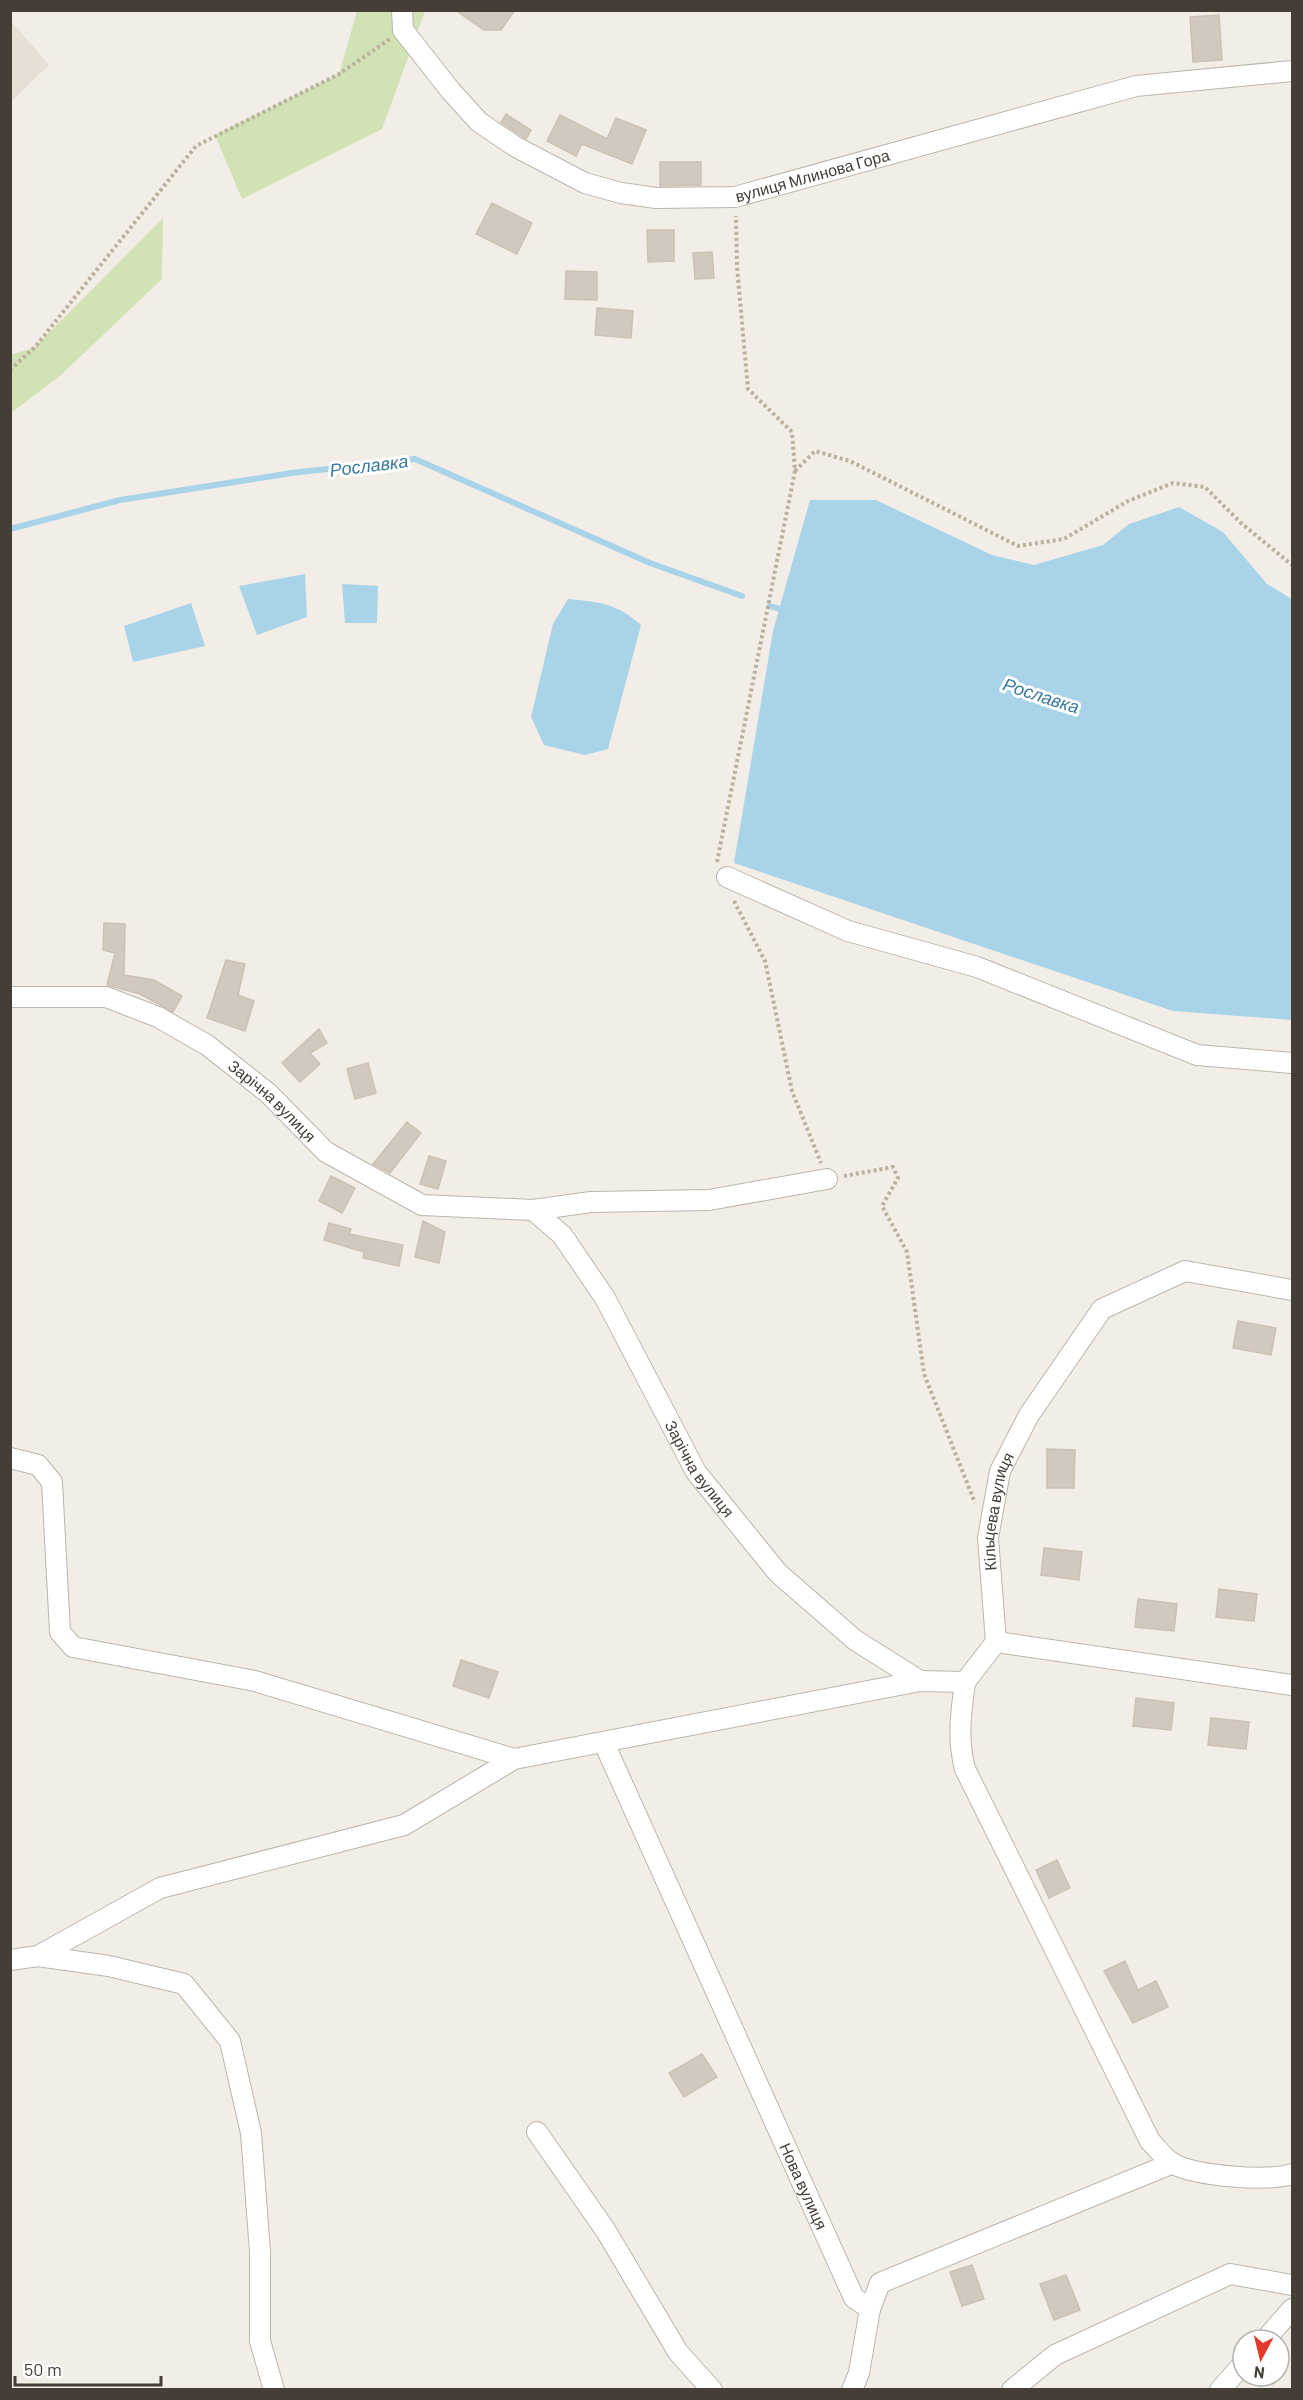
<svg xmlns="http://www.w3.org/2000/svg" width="1303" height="2400" font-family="Barlow,sans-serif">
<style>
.residential{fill:#e5dfd6}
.green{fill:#d1e2b4}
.water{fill:#a9d3e9}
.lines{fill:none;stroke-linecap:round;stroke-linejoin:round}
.stream{stroke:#a9d3e9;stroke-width:6}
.building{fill:#d2c9be;stroke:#ccc0b2;stroke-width:1.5}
.minor-casing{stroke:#bcb5ab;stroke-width:22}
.path{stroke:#bcaf9d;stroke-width:4;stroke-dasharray:3 3;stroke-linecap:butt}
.minor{stroke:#fff;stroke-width:20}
.labels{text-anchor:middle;stroke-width:6;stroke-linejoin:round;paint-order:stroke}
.street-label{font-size:16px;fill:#443e37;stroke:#fff}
.water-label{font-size:18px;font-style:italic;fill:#397a9e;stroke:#fff}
</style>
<rect width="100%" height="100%" fill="#f2eee7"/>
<path class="residential" d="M 11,21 L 49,65 L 11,102 L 10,102 Z"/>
<path class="green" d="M 357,11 L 425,11 L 382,129 L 242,199 L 215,135 L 339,74 Z
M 163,218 L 162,279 L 61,375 L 11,413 L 11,355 L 35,347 Z"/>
<path class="water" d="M 810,500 L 876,500 L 992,555 L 1034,565 L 1103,545 L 1129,524 L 1179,507 L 1223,532 L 1267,584 L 1292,599 L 1292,1020 L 1173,1011 L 734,863 L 773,631 Z
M 305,574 L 307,617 L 257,635 L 239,586 Z
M 342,584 L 378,586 L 377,623 L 345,623 Z
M 568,599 C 600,602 616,603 641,625 L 608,749 L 585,755 L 544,745 L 531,717 L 553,624 Z
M 191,603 L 205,646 L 133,662 L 124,626 Z"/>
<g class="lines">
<path class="stream" d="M 10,529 L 120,500 L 292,473 L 415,459 L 650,563 L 742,596
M 770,606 L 786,611"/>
</g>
<path class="building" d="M 455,10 L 515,10 L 501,30 L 484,30 Z
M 1219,15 L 1222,60 L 1193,62 L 1190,17 Z
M 506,114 L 531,130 L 526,139 L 501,122 Z
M 560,115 L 607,139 L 616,118 L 646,130 L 632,164 L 582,144 L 576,156 L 547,141 Z
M 660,162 L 701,162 L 701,185 L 660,186 Z
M 492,203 L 532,223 L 517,254 L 476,234 Z
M 647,230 L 674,230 L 674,261 L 648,262 Z
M 712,252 L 714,278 L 695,279 L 693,253 Z
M 566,271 L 597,272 L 597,300 L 565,299 Z
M 597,308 L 633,311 L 631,338 L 595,335 Z
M 104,923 L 125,924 L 124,975 L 154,980 L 182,996 L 173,1012 L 140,994 L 107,985 L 115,953 L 103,950 Z
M 226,960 L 245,964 L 238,995 L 254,1001 L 245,1031 L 207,1018 Z
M 319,1029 L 327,1043 L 310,1053 L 320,1064 L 300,1082 L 282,1063 Z
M 368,1063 L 376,1093 L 355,1099 L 347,1069 Z
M 407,1122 L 421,1133 L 390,1173 L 373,1164 Z
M 429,1156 L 446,1161 L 438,1189 L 420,1184 Z
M 331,1176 L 355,1188 L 342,1213 L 319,1201 Z
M 423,1221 L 445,1232 L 439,1263 L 415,1257 Z
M 329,1223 L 351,1229 L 349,1234 L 403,1245 L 399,1266 L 363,1258 L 364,1252 L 324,1240 Z
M 1238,1321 L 1276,1328 L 1271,1355 L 1233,1348 Z
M 1047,1449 L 1075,1450 L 1074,1488 L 1047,1488 Z
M 1044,1548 L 1082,1552 L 1079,1580 L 1041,1575 Z
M 1219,1589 L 1257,1594 L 1254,1621 L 1216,1617 Z
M 1138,1599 L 1177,1604 L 1174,1631 L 1135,1627 Z
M 461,1660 L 498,1672 L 489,1698 L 453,1686 Z
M 1136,1698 L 1174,1703 L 1171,1730 L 1133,1726 Z
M 1211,1718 L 1249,1722 L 1246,1749 L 1208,1745 Z
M 1057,1860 L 1070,1888 L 1049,1898 L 1036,1870 Z
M 1125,1961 L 1138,1990 L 1156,1981 L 1168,2007 L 1133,2023 L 1104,1971 Z
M 702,2054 L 717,2077 L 684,2097 L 669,2073 Z
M 972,2265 L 984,2299 L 962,2306 L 950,2272 Z
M 1066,2275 L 1080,2310 L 1054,2320 L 1040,2284 Z"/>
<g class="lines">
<defs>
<g id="minor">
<path id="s1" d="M 402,10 L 403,30 L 450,90 L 479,122 L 516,147 L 585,183 L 621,193 L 656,198 L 735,197 L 1136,86 L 1292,71"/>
<path d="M 727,877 L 848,931 L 977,967 L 1197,1055 L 1292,1063"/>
<path id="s2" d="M 10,997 L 106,997 L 158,1017 L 207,1045 L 268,1093 L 326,1152 L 422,1205 L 533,1210 L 591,1202 L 709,1200 L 827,1179"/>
<path id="s3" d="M 533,1210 L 562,1235 L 605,1298 L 696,1472 L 778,1573 L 855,1640 L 920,1681"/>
<path d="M 10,1458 L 38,1465 L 52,1482 L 60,1632 L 73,1647 L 255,1681 L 514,1759"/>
<path id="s4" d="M 996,1642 L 988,1538 L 1000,1471 L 1029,1415 L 1102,1309 L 1185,1271 L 1292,1290"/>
<path d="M 996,1642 L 1292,1685"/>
<path d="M 965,1682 C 961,1713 957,1738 965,1769 L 1150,2141 C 1157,2148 1165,2159 1173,2164 C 1198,2176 1266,2182 1292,2174"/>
<path id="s5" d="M 604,1743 L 854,2298 L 870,2309 L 880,2283 L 1173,2163"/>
<path d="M 38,1956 L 109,1966 L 184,1984 L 230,2041 L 251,2133 L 260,2252 L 260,2341 L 274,2390"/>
<path d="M 10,1960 L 38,1956 L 160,1888 L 404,1825 L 514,1759 L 920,1681 L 965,1682 L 996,1642"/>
<path d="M 537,2132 L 606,2231 L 678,2352 L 712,2390"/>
<path d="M 1265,2340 L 1292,2309"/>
<path d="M 852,2390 L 859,2373 L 870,2309"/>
<path d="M 1012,2390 L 1055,2355 L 1230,2274 L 1292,2285"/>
<path d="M 1220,2390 L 1243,2364"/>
</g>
</defs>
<use href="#minor" class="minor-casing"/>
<path class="path" d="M 10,370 L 35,347 L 196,146 L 339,74 L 390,39
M 795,471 L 815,451 L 850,461 L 1018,546 L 1064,539 L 1128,501 L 1173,483 L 1205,487 L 1241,523 L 1292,565
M 717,862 L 795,471 L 792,432 L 748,389 L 737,267 L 736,216
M 734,901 L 765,961 L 792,1091 L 821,1163
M 844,1176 L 893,1167 L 898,1178 L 882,1206 L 907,1252 L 924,1374 L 975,1503"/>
<use href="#minor" class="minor"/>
</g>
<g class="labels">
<g class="street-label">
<text dy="6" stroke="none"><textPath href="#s1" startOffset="494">вулиця Млинова Гора</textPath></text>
<text dy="6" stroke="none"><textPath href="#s2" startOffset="294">Зарічна вулиця</textPath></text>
<text dy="6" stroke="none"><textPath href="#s3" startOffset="310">Зарічна вулиця</textPath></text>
<text dy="6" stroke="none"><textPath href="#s4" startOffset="132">Кільцева вулиця</textPath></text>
<text dy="6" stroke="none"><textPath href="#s5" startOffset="486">Нова вулиця</textPath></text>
</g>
<g class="water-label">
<text transform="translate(369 466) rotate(-7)" y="6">Рославка</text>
<text transform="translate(1041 696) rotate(18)" y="6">Рославка</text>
</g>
</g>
<rect width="1303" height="2400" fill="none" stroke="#443e37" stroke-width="24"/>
<g transform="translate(1261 2358) rotate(187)"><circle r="28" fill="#ffffff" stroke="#b4b2af" stroke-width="1.5"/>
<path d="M0-4.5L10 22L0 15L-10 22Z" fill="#e43a2c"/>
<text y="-9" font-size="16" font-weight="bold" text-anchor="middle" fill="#443e37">N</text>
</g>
<path d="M15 2376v9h146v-9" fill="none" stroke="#443e37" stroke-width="3"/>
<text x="24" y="2376" font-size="18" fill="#443e37" stroke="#ffffff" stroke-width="4.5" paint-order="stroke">50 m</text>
</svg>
